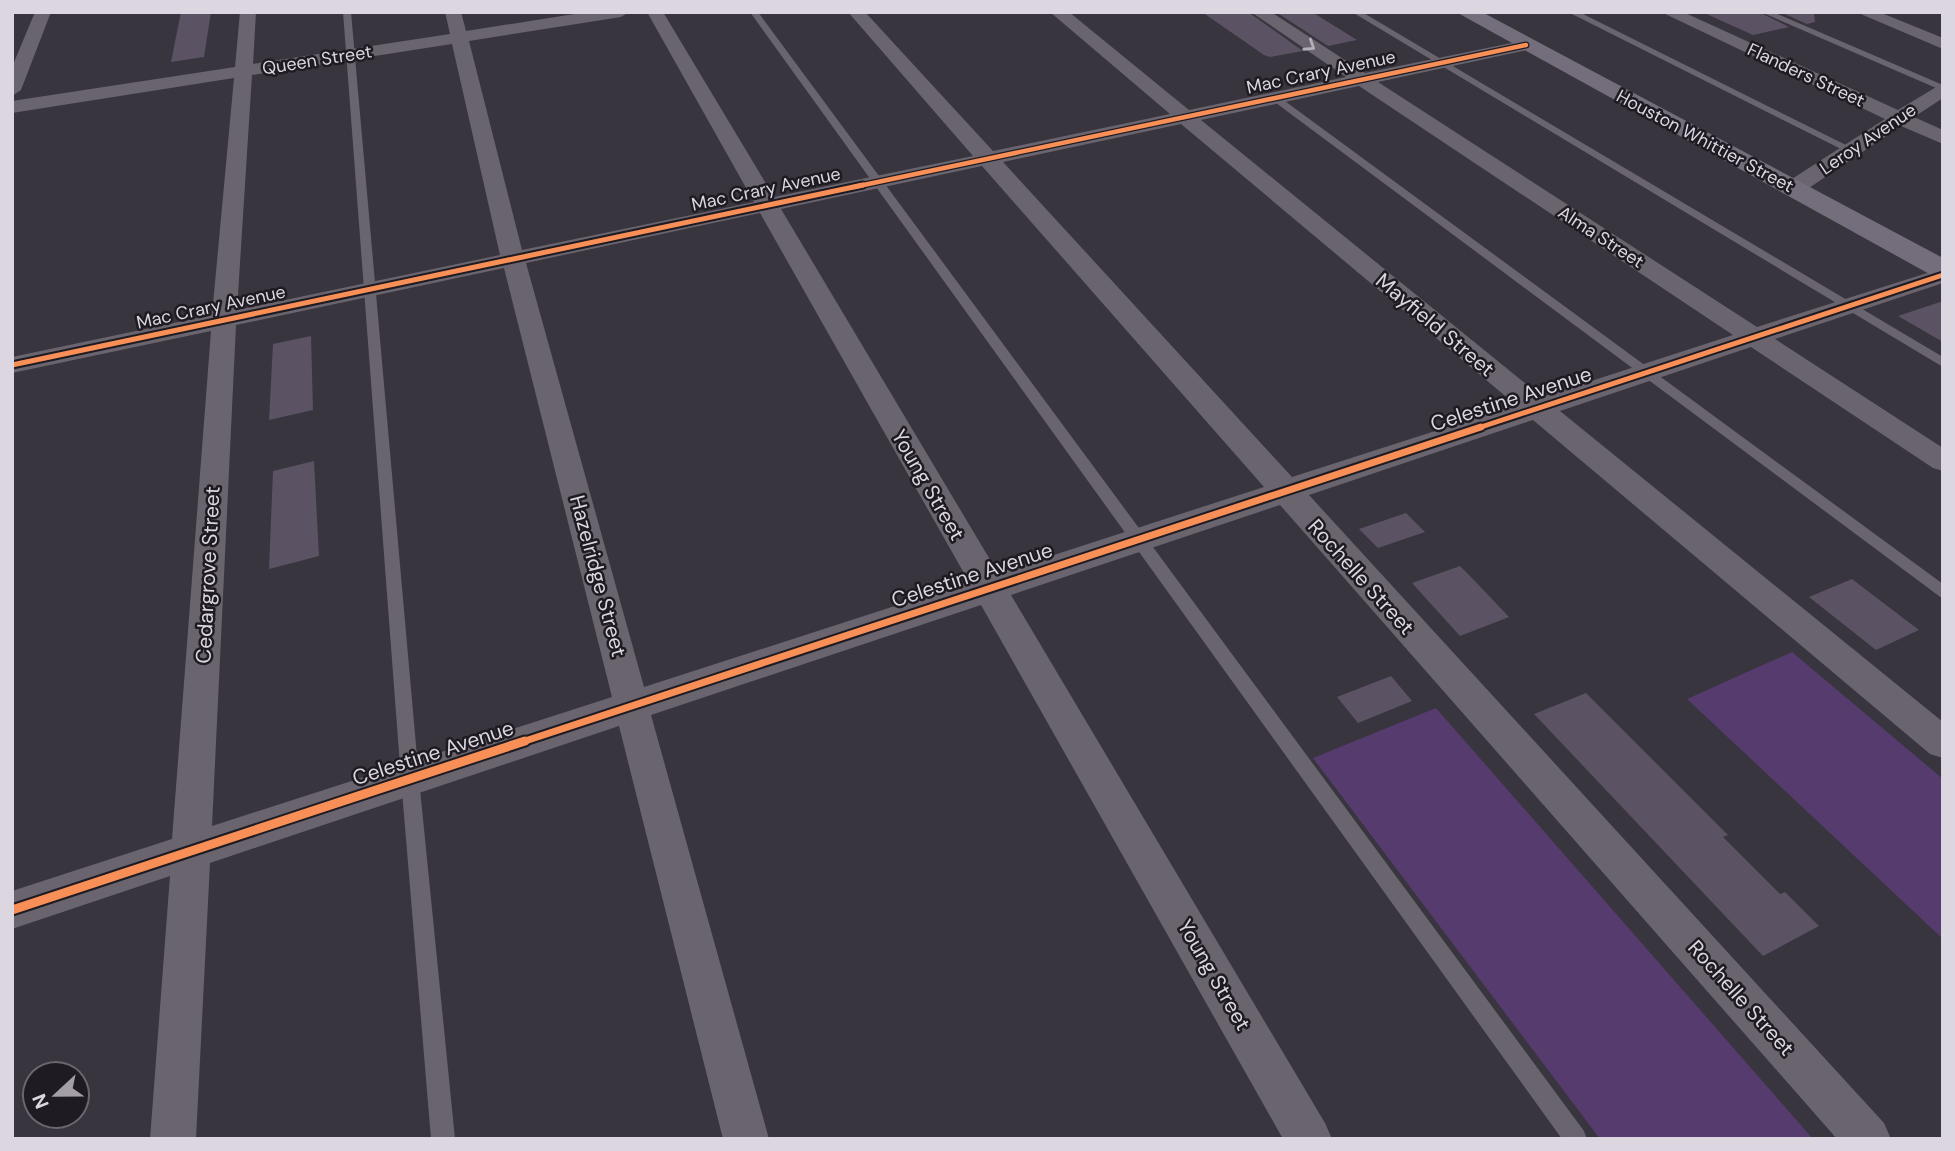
<svg xmlns="http://www.w3.org/2000/svg" width="1955" height="1151" font-family="'DM Sans',sans-serif">
<style>
.green{fill:#563b6f}
.building{fill:#5b5264}
.lines{fill:none;stroke-linecap:round;stroke-linejoin:round}
.lane{fill:#69646e;fill-rule:evenodd}
.street{fill:#69646e;fill-rule:evenodd}
.secondary{fill:#746d7b;fill-rule:evenodd}
.cycleway-far3-casing{stroke:#1f1b23;stroke-width:7}
.cycleway-far2-casing{stroke:#1f1b23;stroke-width:9}
.cycleway-far1-casing{stroke:#1f1b23;stroke-width:11}
.cycleway-casing{stroke:#1f1b23;stroke-width:13}
.cycleway-far3{stroke:#f78f57;stroke-width:4.5}
.cycleway-far2{stroke:#f78f57;stroke-width:5}
.cycleway-far1{stroke:#f78f57;stroke-width:7}
.cycleway{stroke:#f78f57;stroke-width:9}
.oneway{stroke:#b4aeb9}
.labels{text-anchor:middle;stroke-width:5;stroke-linejoin:round;paint-order:stroke}
.far-street-label{font-size:18px;fill:#dcd6e1;stroke:#1f1b23}
.street-label{font-size:21px;fill:#dcd6e1;stroke:#1f1b23}
</style>
<rect width="100%" height="100%" fill="#39353e"/>
<path class="green" d="M 1792,652 L 1943,779 L 1943,939 L 1687,699 Z
M 1436,708 L 1813,1139 L 1600,1139 L 1313,758 Z"/>
<path class="building" d="M 181,12 L 211,12 L 204,57 L 171,62 Z
M 1202,12 L 1248,12 L 1303,51 L 1270,57 L 1264,55 Z
M 1276,12 L 1312,12 L 1357,40 L 1328,46 Z
M 1702,12 L 1759,12 L 1789,27 L 1753,35 Z
M 1780,12 L 1814,12 L 1815,22 L 1807,24 Z
M 1943,301 L 1943,342 L 1898,316 Z
M 311,336 L 313,410 L 269,420 L 273,344 Z
M 314,461 L 319,556 L 269,569 L 273,471 Z
M 1406,513 L 1425,532 L 1378,548 L 1359,529 Z
M 1460,566 L 1472,578 L 1509,617 L 1460,636 L 1412,583 Z
M 1852,579 L 1890,608 L 1919,630 L 1876,650 L 1809,597 Z
M 1391,676 L 1412,701 L 1358,723 L 1337,697 Z
M 1586,693 L 1728,835 L 1723,837 L 1780,894 L 1785,892 L 1819,926 L 1763,956 L 1534,714 Z"/>
<g class="lines">
<path class="lane" d="M 343,12 L 351,12 L 419,779 L 455,1139 L 431,1139 L 401,779 Z
M 750,12 L 758,12 L 1584,1131 L 1587,1139 L 1562,1139 Z
M 1352,12 L 1362,12 L 1943,357 L 1943,367 Z
M 1568,12 L 1579,12 L 1856,150 L 1847,152 Z
M 1761,12 L 1773,12 L 1943,85 L 1943,91 Z
M 1272,96 L 1278,96 L 1943,584 L 1943,599 L 1272,100 Z"/>
<path class="street" d="M 35,12 L 51,12 L 21,90 L 12,96 L 12,67 Z
M 240,12 L 256,12 L 253,64 L 450,34 L 445,12 L 461,12 L 466,31 L 587,12 L 629,12 L 621,17 L 469,41 L 522,250 L 754,202 L 647,12 L 663,12 L 774,197 L 973,156 L 848,12 L 865,12 L 993,151 L 1170,114 L 1050,12 L 1069,12 L 1189,110 L 1346,77 L 1251,12 L 1271,12 L 1365,73 L 1526,40 L 1532,41 L 1535,45 L 1532,49 L 1378,82 L 1757,327 L 1943,268 L 1943,283 L 1775,339 L 1943,448 L 1943,471 L 1933,468 L 1751,347 L 1560,411 L 1943,722 L 1943,758 L 1930,754 L 1533,420 L 1309,495 L 1884,1123 L 1891,1139 L 1837,1139 L 1280,505 L 1011,595 L 1325,1123 L 1332,1139 L 1283,1139 L 981,605 L 651,715 L 769,1139 L 723,1139 L 619,726 L 210,863 L 196,1139 L 150,1139 L 170,876 L 12,929 L 12,891 L 172,839 L 211,331 L 12,373 L 12,357 L 212,315 L 234,78 L 12,113 L 12,101 L 235,67 ZM 452,44 L 500,255 L 237,310 L 252,75 ZM 1359,86 L 1733,335 L 1542,397 L 1201,120 ZM 1181,124 L 1516,405 L 1292,477 L 1003,162 ZM 982,166 L 1264,487 L 998,573 L 781,209 ZM 760,213 L 969,582 L 644,687 L 526,263 ZM 504,268 L 612,697 L 212,826 L 236,325 Z
M 1661,12 L 1683,12 L 1898,110 L 1943,83 L 1943,98 L 1914,117 L 1943,130 L 1943,144 L 1901,126 L 1800,194 L 1784,194 L 1781,189 L 1784,184 L 1885,119 Z
M 1856,12 L 1879,12 L 1943,38 L 1943,49 Z"/>
<path class="secondary" d="M 1456,12 L 1482,12 L 1943,258 L 1943,279 L 1933,276 Z"/>
<defs>
<path id="cycleway-far3" d="M 854,187 L 1526,45"/>
<path id="cycleway-far2" d="M 12,365 L 863,185
M 1475,429 L 1943,275"/>
<path id="cycleway-far1" d="M 519,743 L 1481,427"/>
<path id="cycleway" d="M 12,910 L 525,741"/>
</defs>
<use href="#cycleway-far3" class="cycleway-far3-casing"/>
<use href="#cycleway-far2" class="cycleway-far2-casing"/>
<use href="#cycleway-far1" class="cycleway-far1-casing"/>
<use href="#cycleway" class="cycleway-casing"/>
<use href="#cycleway-far3" class="cycleway-far3"/>
<use href="#cycleway-far2" class="cycleway-far2"/>
<use href="#cycleway-far1" class="cycleway-far1"/>
<use href="#cycleway" class="cycleway"/>
</g>
<defs><path id="oneway-chevron" d="M-2-3.5L2.5 0L-2 3.5" fill="none" stroke-width="1.6" stroke-linecap="round" stroke-linejoin="round" transform="scale(1.75)"/></defs>
<use class="oneway" href="#oneway-chevron" transform="translate(1310 46) rotate(33)"/>
<g class="labels">
<g class="far-street-label">
<text transform="translate(317 60) rotate(-9)" y="6">Queen Street</text>
<text transform="translate(1321 72) rotate(-12)" y="6">Mac Crary Avenue</text>
<text transform="translate(1806 75) rotate(25)" y="6">Flanders Street</text>
<text transform="translate(1868 139) rotate(-34)" y="6">Leroy Avenue</text>
<text transform="translate(1705 141) rotate(28)" y="6">Houston Whittier Street</text>
<text transform="translate(766 189) rotate(-12)" y="6">Mac Crary Avenue</text>
<text transform="translate(1601 237) rotate(33)" y="6">Alma Street</text>
<text transform="translate(211 307) rotate(-12)" y="6">Mac Crary Avenue</text>
</g>
<g class="street-label">
<text transform="translate(1435 325) rotate(40)" y="7">Mayfield Street</text>
<text transform="translate(1511 399) rotate(-18)" y="7">Celestine Avenue</text>
<text transform="translate(928 485) rotate(60)" y="7">Young Street</text>
<text transform="translate(208 575) rotate(-87)" y="7">Cedargrove Street</text>
<text transform="translate(972 575) rotate(-18)" y="7">Celestine Avenue</text>
<text transform="translate(598 576) rotate(75)" y="7">Hazelridge Street</text>
<text transform="translate(1361 577) rotate(48)" y="7">Rochelle Street</text>
<text transform="translate(433 753) rotate(-18)" y="7">Celestine Avenue</text>
<text transform="translate(1214 975) rotate(60)" y="7">Young Street</text>
<text transform="translate(1741 998) rotate(48)" y="7">Rochelle Street</text>
</g>
</g>
<rect width="1955" height="1151" fill="none" stroke="#dcd6e1" stroke-width="28"/>
<g transform="translate(56 1095) rotate(248)"><circle r="33" fill="#1f1b23" stroke="#6b666f" stroke-width="2"/>
<path d="M0-5L12 26L0 18L-12 26Z" fill="#a39ea8"/>
<text y="-10" font-size="19" font-weight="bold" text-anchor="middle" fill="#dcd6e1">N</text>
</g>
</svg>
